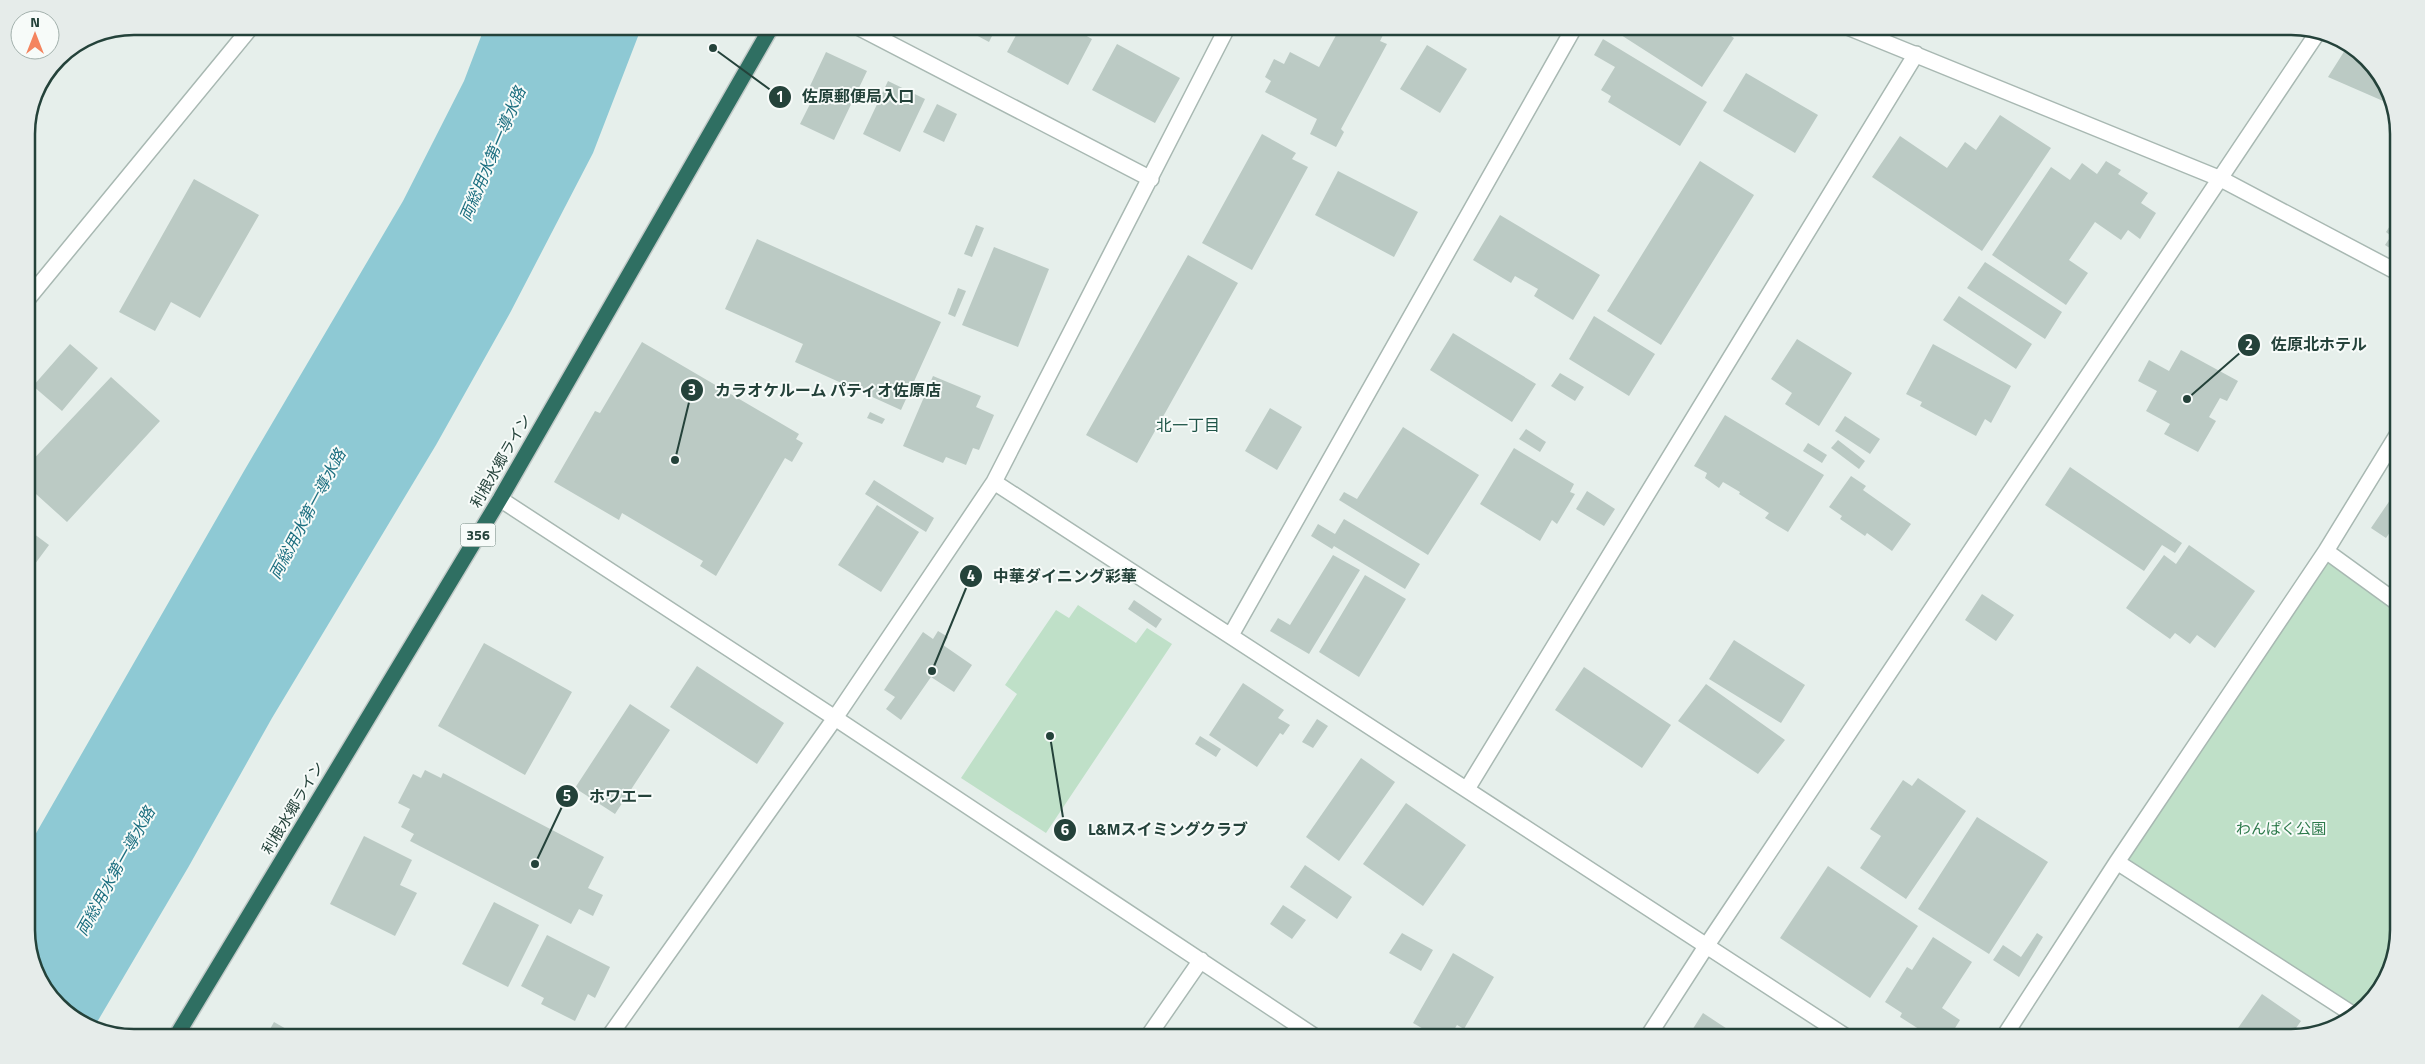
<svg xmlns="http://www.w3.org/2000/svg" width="2425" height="1064" font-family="'Titillium Web','Noto Sans JP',sans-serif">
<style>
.green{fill:#bfe0c8}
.water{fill:#8ec9d4}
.building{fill:#bbcac4}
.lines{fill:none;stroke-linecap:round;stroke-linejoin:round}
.minor-casing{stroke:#a8b8b2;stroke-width:18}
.highway-casing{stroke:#c2cac8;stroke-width:18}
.minor{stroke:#fff;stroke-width:15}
.highway{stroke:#2f6f62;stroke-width:15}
.labels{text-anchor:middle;stroke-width:4;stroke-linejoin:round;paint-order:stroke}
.shield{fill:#f7fbf9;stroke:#637a73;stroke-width:1}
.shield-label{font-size:14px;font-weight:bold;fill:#24423a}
.street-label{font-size:15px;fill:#24423a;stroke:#f7fbf9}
.park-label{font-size:15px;fill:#2d7a4b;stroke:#f7fbf9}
.water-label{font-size:16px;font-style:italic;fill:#1c6f80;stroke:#f7fbf9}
.neighbourhood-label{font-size:16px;fill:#1f5548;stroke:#f7fbf9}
.rim{fill:none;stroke:#24423a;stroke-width:2.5}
.leader{fill:none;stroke:#24423a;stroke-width:2}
.callout-dot{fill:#24423a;stroke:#f7fbf9;stroke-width:2}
.mark-label{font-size:15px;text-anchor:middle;font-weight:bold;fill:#fff}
.callout-label{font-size:16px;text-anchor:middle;font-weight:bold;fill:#24423a;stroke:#f7fbf9;stroke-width:4;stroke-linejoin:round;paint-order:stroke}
</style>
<rect width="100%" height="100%" fill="#e6efeb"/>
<path class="green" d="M 2326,551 L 2399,604 L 2399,930 L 2390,971 L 2354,1015 L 2117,862 Z
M 1078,605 L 1136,643 L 1147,628 L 1172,644 L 1046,833 L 961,778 L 1017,694 L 1005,685 L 1056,610 L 1069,618 Z"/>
<path class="water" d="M 485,26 L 642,26 L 593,153 L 510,313 L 436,445 L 272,718 L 189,866 L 93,1029 L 45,990 L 27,937 L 27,849 L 244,471 L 403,201 L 464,81 Z"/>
<path class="building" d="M 959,26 L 997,26 L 989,42 Z
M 1021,26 L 1069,26 L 1092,39 L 1068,85 L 1007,52 Z
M 1341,26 L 1353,26 L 1360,30 L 1361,26 L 1377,26 L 1385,31 L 1380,41 L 1387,44 L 1341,129 L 1344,132 L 1336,147 L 1310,134 L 1317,119 L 1265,92 L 1271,81 L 1265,77 L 1274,59 L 1284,64 L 1290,52 L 1319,67 Z
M 1607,26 L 1687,26 L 1695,31 L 1698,26 L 1716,26 L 1734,38 L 1702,87 Z
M 1603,39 L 1707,102 L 1680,146 L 1608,102 L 1611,96 L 1601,90 L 1615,67 L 1594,55 Z
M 1117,44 L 1180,78 L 1155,123 L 1092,90 Z
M 1427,45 L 1467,69 L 1440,113 L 1400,89 Z
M 2347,47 L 2380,74 L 2390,104 L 2328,77 Z
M 826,52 L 867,71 L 834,140 L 800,124 L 817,90 L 810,86 Z
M 1746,73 L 1818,115 L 1795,153 L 1723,111 Z
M 888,81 L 925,99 L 900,152 L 863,134 Z
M 937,104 L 957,114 L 944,142 L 923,132 Z
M 2000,115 L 2051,148 L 1982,251 L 1872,177 L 1900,136 L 1947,168 L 1965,142 L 1976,150 Z
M 1262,134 L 1296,153 L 1292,159 L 1308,167 L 1252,270 L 1202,243 Z
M 1700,161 L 1754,195 L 1661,345 L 1607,311 Z
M 2106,161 L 2121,170 L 2118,174 L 2148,193 L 2141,203 L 2156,213 L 2140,239 L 2128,230 L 2121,240 L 2095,222 L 2069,260 L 2088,273 L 2066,305 L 1992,255 L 2051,167 L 2070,180 L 2082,163 L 2097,174 Z
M 1338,171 L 1418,212 L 1394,257 L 1315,215 Z
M 194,179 L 259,215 L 200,318 L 171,302 L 155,331 L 119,312 Z
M 2399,204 L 2399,254 L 2385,245 L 2391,236 L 2386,232 L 2397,215 L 2393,212 Z
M 1500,215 L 1600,275 L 1573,320 L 1534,296 L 1538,289 L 1515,276 L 1511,283 L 1473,260 Z
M 976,225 L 984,228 L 972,257 L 964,254 Z
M 757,239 L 941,322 L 901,410 L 795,362 L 803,344 L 725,309 Z
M 994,247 L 1049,269 L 1018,347 L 962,325 Z
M 1188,255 L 1238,283 L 1137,463 L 1086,435 Z
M 1985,262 L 2062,312 L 2045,339 L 1967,288 Z
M 958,288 L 966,291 L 955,317 L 948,314 Z
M 1959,296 L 2032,344 L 2016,369 L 1943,320 Z
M 1594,316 L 1655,354 L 1629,396 L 1569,359 Z
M 1453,333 L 1536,384 L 1512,422 L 1430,370 Z
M 1797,339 L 1852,373 L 1819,426 L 1785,404 L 1792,393 L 1771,379 Z
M 642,342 L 799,434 L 796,439 L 803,443 L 792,462 L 785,458 L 716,576 L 700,566 L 703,561 L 622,513 L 619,520 L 554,482 L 595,411 L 600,413 Z
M 70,344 L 98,368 L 62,411 L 33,386 Z
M 1933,344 L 2011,386 L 1991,423 L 1985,419 L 1976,436 L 1920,406 L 1922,402 L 1906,394 Z
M 2181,350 L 2238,381 L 2227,401 L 2220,398 L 2209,417 L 2216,421 L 2198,452 L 2164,434 L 2170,424 L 2146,411 L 2157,391 L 2138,381 L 2149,360 L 2169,371 Z
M 1560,373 L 1584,387 L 1575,401 L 1551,386 Z
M 933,376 L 981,396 L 976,407 L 994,415 L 979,450 L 973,448 L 966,465 L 946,457 L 943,463 L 903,446 Z
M 111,377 L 160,421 L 67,522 L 26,485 L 26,467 Z
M 1270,408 L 1302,427 L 1277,470 L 1245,451 Z
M 870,412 L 885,419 L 882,424 L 867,418 Z
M 1725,415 L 1824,475 L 1788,532 L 1765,518 L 1769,513 L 1739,494 L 1740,492 L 1723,482 L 1719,488 L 1705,478 L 1707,473 L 1694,466 Z
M 1845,416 L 1880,439 L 1870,454 L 1835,431 Z
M 1403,427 L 1479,475 L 1428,555 L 1339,500 L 1344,492 L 1357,499 Z
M 1526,429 L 1546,442 L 1540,452 L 1519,439 Z
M 1838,440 L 1865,461 L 1859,469 L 1831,448 Z
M 1808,443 L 1827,455 L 1822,463 L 1803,451 Z
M 1514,448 L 1574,484 L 1570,492 L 1575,494 L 1557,524 L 1552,520 L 1540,541 L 1480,504 Z
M 2070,467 L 2182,543 L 2175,553 L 2162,545 L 2144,571 L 2045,505 Z
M 1851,476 L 1866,486 L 1863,490 L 1911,524 L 1892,551 L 1867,533 L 1865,536 L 1840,519 L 1842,516 L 1829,507 Z
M 874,480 L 934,518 L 926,532 L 865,494 Z
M 2399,487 L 2399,519 L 2386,538 L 2371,528 Z
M 1587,491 L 1615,509 L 1604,526 L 1576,509 Z
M 877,505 L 919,532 L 881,592 L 838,565 Z
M 1344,519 L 1420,564 L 1405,589 L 1334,546 L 1332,549 L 1311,536 L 1318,524 L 1335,534 Z
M 26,528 L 49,545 L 26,576 Z
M 2189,545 L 2255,591 L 2215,648 L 2197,635 L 2190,644 L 2175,633 L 2170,639 L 2126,608 L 2164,555 L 2176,564 Z
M 1333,555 L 1360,570 L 1309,654 L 1270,631 L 1278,618 L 1290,625 Z
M 1365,575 L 1406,599 L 1359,677 L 1319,652 Z
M 26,589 L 35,595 L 26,606 Z
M 1982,594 L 2014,615 L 1996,641 L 1965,620 Z
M 1134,600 L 1162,619 L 1156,628 L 1128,609 Z
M 938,631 L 948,637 L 943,645 L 972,665 L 954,692 L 931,677 L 901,720 L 886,709 L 895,697 L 884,690 L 923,632 L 933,639 Z
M 1734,640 L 1805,685 L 1781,723 L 1709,679 Z
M 484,643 L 572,692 L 525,775 L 438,726 Z
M 697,666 L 784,723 L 757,764 L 670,707 Z
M 1584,667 L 1671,725 L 1642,768 L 1555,710 Z
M 1243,683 L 1284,710 L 1278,718 L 1290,725 L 1283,735 L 1280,733 L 1257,767 L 1209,735 Z
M 1706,684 L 1785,740 L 1758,774 L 1678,721 Z
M 630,704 L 670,730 L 615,814 L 575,788 Z
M 1317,719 L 1328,726 L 1313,748 L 1302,742 Z
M 1200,736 L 1221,749 L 1216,757 L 1195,744 Z
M 1361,758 L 1395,782 L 1339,861 L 1306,837 Z
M 425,770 L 441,778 L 443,773 L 604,857 L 588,888 L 603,895 L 593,916 L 579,909 L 571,924 L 410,841 L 414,834 L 401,827 L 410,809 L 398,803 L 413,774 L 421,778 Z
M 1918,778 L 1966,811 L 1906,899 L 1860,868 L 1881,836 L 1870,829 L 1903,780 L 1912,786 Z
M 1406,803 L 1466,845 L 1423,906 L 1363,864 Z
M 1977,817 L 2048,862 L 1989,954 L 1918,909 Z
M 364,836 L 412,860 L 400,885 L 417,893 L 395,936 L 330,904 Z
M 1305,865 L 1352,897 L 1337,919 L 1290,887 Z
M 1828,866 L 1918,926 L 1870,998 L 1780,938 Z
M 494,902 L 539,925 L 508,987 L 462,964 Z
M 1283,905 L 1306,920 L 1292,939 L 1270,924 Z
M 1402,933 L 1433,950 L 1421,971 L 1389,953 Z
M 2037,933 L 2043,937 L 2019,977 L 1993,960 L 2003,945 L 2021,957 Z
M 547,935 L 610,967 L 595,998 L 588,994 L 575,1021 L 541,1004 L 544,998 L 521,986 Z
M 1933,937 L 1972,962 L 1942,1008 L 1960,1020 L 1949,1038 L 1933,1038 L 1900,1017 L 1902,1013 L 1885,1002 L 1907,967 L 1912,970 Z
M 1453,953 L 1494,977 L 1464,1029 L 1457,1025 L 1449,1038 L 1439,1038 L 1413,1023 Z
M 2262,994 L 2301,1021 L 2289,1038 L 2231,1038 Z
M 1703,1013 L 1741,1038 L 1687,1038 Z
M 274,1022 L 302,1038 L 265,1038 Z"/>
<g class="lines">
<defs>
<path id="minor" d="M 856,26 L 1151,179
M 1845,26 L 2221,179 L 2399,273
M 26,301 L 252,26
M 994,482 L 1848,1038
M 500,499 L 835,718 L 1317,1038
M 2326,551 L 2399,604
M 1231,635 L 1575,26
M 1467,789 L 1916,54
M 2117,862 L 2354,1015
M 608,1038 L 835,718 L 994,482 L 1228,26
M 1147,1038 L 1201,960
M 1647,1038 L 1707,945 L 2318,32
M 2003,1038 L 2117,862 L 2326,551 L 2399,432"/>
<path id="highway" d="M 175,1038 L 500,499 L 772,26"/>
</defs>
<use href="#minor" class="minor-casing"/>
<use href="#highway" class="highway-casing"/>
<use href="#minor" class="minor"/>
<use href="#highway" class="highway"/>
</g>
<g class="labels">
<rect class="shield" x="460.5" y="523.5" width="35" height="23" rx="4"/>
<g class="shield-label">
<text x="478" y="540">356</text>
</g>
<g class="street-label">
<text transform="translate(501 461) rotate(-60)" y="5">利根水郷ライン</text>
<text transform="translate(293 808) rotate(-59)" y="5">利根水郷ライン</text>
</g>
<g class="park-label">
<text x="2281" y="834">わんぱく公園</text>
</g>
<g class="water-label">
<text transform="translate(492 154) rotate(-67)" y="6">両総用水第一導水路</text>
<text transform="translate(307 514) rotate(-62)" y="6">両総用水第一導水路</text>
<text transform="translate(115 871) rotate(-61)" y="6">両総用水第一導水路</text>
</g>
<g class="neighbourhood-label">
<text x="1188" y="431">北一丁目</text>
</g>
</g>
<path d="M0 0H2425V1064H0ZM134 35H2291A99 99 0 0 1 2390 134V930A99 99 0 0 1 2291 1029H134A99 99 0 0 1 35 930V134A99 99 0 0 1 134 35Z" fill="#e6ecea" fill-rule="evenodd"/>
<path class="rim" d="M134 35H2291A99 99 0 0 1 2390 134V930A99 99 0 0 1 2291 1029H134A99 99 0 0 1 35 930V134A99 99 0 0 1 134 35Z"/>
<path class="leader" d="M713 48L780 97M2187 399L2249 345M675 460L692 390M932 671L971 576M535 864L567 796M1050 736L1065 830"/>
<g class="callout-dot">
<circle cx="713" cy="48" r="5"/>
<circle cx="2187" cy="399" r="5"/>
<circle cx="675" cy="460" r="5"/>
<circle cx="932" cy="671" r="5"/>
<circle cx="535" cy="864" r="5"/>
<circle cx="1050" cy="736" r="5"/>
<circle cx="780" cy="97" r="12"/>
<circle cx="2249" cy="345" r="12"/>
<circle cx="692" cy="390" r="12"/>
<circle cx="971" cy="576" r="12"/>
<circle cx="567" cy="796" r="12"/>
<circle cx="1065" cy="830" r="12"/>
</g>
<g class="mark-label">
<text x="780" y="102">1</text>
<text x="2249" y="350">2</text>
<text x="692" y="395">3</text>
<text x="971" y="581">4</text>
<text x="567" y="801">5</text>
<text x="1065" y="835">6</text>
</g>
<g class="callout-label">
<text x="858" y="102">佐原郵便局入口</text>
<text x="2319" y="350">佐原北ホテル</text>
<text x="828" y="396">カラオケルーム パティオ佐原店</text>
<text x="1065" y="582">中華ダイニング彩華</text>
<text x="621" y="802">ホワエー</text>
<text x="1168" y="835">L&amp;Mスイミングクラブ</text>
</g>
<g transform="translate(35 35)"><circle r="24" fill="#f7fbf9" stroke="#a3b1ad"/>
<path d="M0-4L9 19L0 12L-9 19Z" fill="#f4845f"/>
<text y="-8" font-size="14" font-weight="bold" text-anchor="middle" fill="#24423a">N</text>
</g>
</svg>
